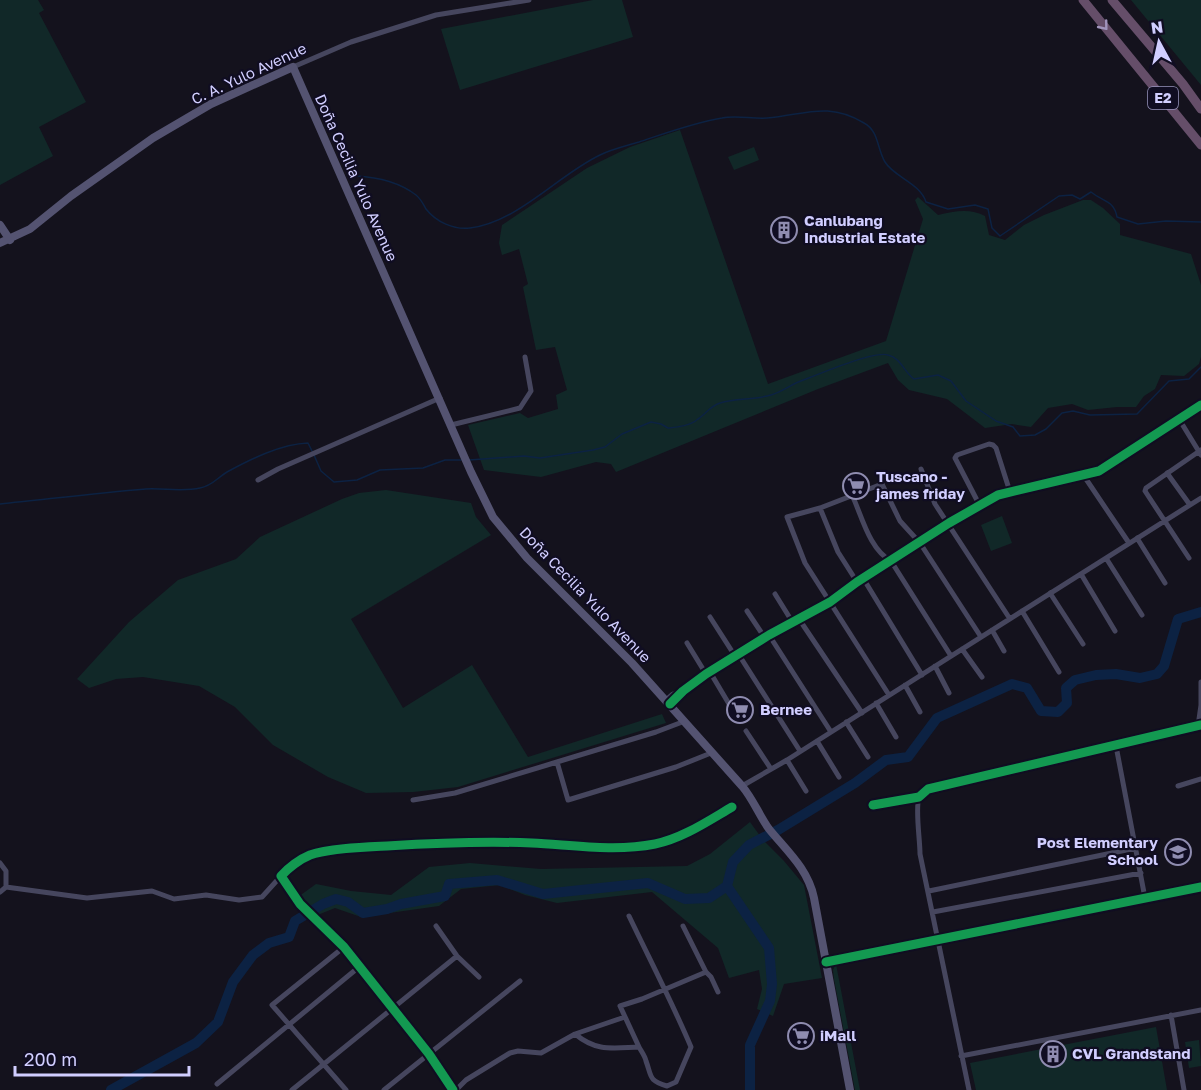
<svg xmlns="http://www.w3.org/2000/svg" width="1201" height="1090" font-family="'Golos Text',sans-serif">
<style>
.green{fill:#112828}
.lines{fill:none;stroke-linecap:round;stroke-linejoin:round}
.stream{stroke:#0c2243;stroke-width:1.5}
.river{stroke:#0c2243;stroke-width:10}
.street{stroke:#46465e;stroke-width:5}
.secondary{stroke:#545371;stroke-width:8}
.highway{stroke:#654e69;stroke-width:9}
.cycleway-casing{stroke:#100d22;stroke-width:13}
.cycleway{stroke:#139951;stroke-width:9}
.oneway{stroke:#a094bc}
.labels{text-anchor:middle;stroke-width:4.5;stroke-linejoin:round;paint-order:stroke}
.shield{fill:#100d22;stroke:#9794bd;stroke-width:1.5}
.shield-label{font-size:14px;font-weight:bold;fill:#d1ceff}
.street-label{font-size:15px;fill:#d1ceff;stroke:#100d22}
.poi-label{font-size:15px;font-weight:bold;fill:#d1ceff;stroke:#100d22;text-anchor:start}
</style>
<rect width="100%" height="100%" fill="#14121d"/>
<path class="green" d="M 0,0 L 38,0 L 44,10 L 39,13 L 86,102 L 39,127 L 53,156 L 0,185 Z
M 593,0 L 622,0 L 633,37 L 460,90 L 441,29 Z
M 1131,0 L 1201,0 L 1201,85 Z
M 680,130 L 768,384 L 886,341 L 923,219 L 915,200 L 918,197 L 938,215 C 954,211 971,208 985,216 L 989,235 L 1005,240 L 1024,225 L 1044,215 L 1083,200 L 1091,200 L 1103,208 L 1120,224 L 1120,235 L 1191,254 L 1201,285 L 1201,357 L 1199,364 L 1184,376 L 1161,375 L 1155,389 L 1144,396 L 1136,407 L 1117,407 L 1088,410 L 1072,404 L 1048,408 L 1031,427 L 1012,424 L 985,428 L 947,399 L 909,390 L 898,380 L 888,363 L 818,389 L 616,472 L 611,464 L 596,462 L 541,477 L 484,470 L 468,425 L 520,413 L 528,418 L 558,409 L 556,395 L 567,390 L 555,347 L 536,350 L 523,287 L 528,284 L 519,249 L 502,255 L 499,243 L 502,225 L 587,168 L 630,147 Z
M 754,147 L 759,160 L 734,170 L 728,157 Z
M 386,490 L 471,503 L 476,517 L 491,535 L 351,619 L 403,708 L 472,665 L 528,757 L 662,714 L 666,723 L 458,787 L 413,792 L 366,793 L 328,777 L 273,745 L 235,707 L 199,686 L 143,677 L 116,679 L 89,688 L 77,679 L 129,622 L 178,580 L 236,559 L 260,537 L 342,499 L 359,493 Z
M 1002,516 L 1012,543 L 991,551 L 981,525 Z
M 750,822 L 763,840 L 784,861 L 804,885 L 822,978 L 784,984 L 773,1016 L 757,1009 L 762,989 L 759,970 L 729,978 L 718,948 L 652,892 L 557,903 L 525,895 L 500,885 L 461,889 L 439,906 L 361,917 L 335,908 L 315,916 L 298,897 L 316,884 L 351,891 L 391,895 L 429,867 L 470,863 L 541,869 L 687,866 L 710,854 Z
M 836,964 L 860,1090 L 855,1090 L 834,979 L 833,970 Z
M 1156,1027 L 1167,1090 L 976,1090 L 970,1063 Z
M 1199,1040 L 1201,1066 L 1189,1068 L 1185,1042 Z"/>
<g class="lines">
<path class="stream" d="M 356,176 C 376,177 399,182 416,195 C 421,199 423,204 426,209 C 436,222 454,230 470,228 C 518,222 558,175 600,155 C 612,149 626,146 639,142 C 666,133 693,123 722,118 C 736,115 752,119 767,118 C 804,115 828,101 864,123 C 879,131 877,149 885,162 C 894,177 920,183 926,202 L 948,209 L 975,205 L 988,209 L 992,228 L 1000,236 L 1059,196 L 1072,195 L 1080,199 L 1091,192 C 1103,202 1114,200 1117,217 L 1138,224 L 1166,221 L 1201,222
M 314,455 L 321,471 L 334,482 L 357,480 L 380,470 L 423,468 L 445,460 L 461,460
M 469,460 L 524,456 L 540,458 L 593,450 L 605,447 L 622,434 L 651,422 L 661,424 L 668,428 C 678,427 690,426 698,419 C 706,414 710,406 720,403 C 736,398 755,400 771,395 C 779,393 788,387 796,383 C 812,377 874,350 888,355 C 901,358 904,372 914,379 L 938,375 L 951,381 L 966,401 L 996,421 L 1013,427 L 1020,436 L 1035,435 L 1046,429 L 1062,413 L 1073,411 L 1090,415 L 1137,414 L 1169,381 L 1189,379 L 1201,367
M 0,504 C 49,499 97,493 146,489 C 163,488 183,492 200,488 C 212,486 217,478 227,472 C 251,459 281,444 308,443 L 312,451"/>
<path class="river" d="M 111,1090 L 196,1043 L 218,1022 L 233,982 L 253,955 L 269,943 L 289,937 L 295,921 L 323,904 L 336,899 L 348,902 L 363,913 L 387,909 L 401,904 L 445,896 L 449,884 L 497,880 L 543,894 L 648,883 L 685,899 L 709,898 L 727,886
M 750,1090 L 750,1045 L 770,1001 L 772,984 L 769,948 L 727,886 L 733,862 L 749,845 L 778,830 L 855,783 L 886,760 L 908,757 L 937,718 L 1012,684 L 1027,688 L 1041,711 L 1058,712 L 1067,703 L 1066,688 L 1075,680 L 1096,675 L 1116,674 L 1140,678 L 1157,674 L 1164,666 L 1178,619 L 1201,612"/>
<path class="street" d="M 293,67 L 351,42 L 436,15 L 529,0
M 1179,419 L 1201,455
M 451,425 L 520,408 L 531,391 L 525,357
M 921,469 L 935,504 L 1010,619
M 1167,473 L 1190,505
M 1084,476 L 1129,543
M 258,480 L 278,469 L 440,398
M 852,495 C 862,516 869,549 891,561 L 951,656
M 980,506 L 955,458 L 957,455 L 989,444 L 993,445 L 996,448 L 1010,492
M 820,508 L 882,484 L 900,521 L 920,543 L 981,637
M 1137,538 L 1165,583
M 1106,558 L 1142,615
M 1189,558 L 1145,491 L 1146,488 L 1201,450
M 1081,574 L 1115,631
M 863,578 L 922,675
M 857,582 L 838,552 L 820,508 L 787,517 L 805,563 L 889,695
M 1050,593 L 1083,644
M 775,594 L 793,623
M 747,611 L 765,638
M 1022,611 L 1059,672
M 710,617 L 735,656
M 799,619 L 862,713
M 992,630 L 1004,651
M 769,635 L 831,732
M 687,643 L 706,674
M 962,649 L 982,677
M 739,655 L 800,751
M 935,666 L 949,693
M 710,672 L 732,709
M 905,685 L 920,712
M 666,700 L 673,694 L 681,691
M 876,703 L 896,737
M 670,704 L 683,691 L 706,674 L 769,635 L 830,602 L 857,582 L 949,523 L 998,495 L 1099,471 L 1201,405
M 685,721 L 656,732 L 557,762 L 568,800 L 676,767 L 711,753
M 846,722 L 868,757
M 1198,726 L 1201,705 L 1201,682
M 746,731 L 771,769
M 817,741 L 839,777
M 1116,746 L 1145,898
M 787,760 L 806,791
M 742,786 L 787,760 L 1201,498
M 1178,786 L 1201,779
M 919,797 C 915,809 920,839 920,854 L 969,1090
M 413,800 L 455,793 L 557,762
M 873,805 L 919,797 L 928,789 L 1201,725
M 0,863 L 6,871 L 6,887 L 0,892
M 6,887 L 87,898 L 152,891 L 174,899 L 206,895 L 239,900 L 262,897 L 281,876
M 929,891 L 1136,848
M 933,912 L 1141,873
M 629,916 C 650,960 672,1002 691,1047 L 676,1082 L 667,1086 C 648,1080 652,1077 646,1061 C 645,1056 641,1051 639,1047
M 436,926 L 457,956 L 479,977
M 683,926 L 706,972
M 344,947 L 272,1005 L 346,1090
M 826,962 L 1201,887
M 1171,1015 L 1184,1090
M 575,1034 L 625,1017
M 961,1056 L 1201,1010
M 217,1084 L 359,967
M 292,1090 L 457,956
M 384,1090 L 520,981
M 453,1090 L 429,1054 L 344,947 L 300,904 L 281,876 C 288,868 300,859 310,855 C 329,848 366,847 387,846 C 435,843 483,841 532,843 C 572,845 615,852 655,844 C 683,838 708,821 732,807
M 456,1090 L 466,1080 L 510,1053 L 518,1051 L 541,1053 L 575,1034 C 597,1052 612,1048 639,1047 L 620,1006 L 642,999 L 706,972 L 711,977 L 718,992"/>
<path class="secondary" d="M 0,225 L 10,240
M 0,243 L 30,229 L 71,196 L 153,138 L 211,104 L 293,67 L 471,472 L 493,517 L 527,558 L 632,663 L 742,786 C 753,799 759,815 769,829 C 787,851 808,869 814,898 L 850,1090"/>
<path class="highway" d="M 1083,0 L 1201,145
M 1112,0 L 1183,84 L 1201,109"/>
<defs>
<path id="cycleway" d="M 670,704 L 683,691 L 706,674 L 769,635 L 830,602 L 857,582 L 949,523 L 998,495 L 1099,471 L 1201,405
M 873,805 L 919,797 L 928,789 L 1201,725
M 826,962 L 1201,887
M 453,1090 L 429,1054 L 344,947 L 300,904 L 281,876 C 288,868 300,859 310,855 C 329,848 366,847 387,846 C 435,843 483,841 532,843 C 572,845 615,852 655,844 C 683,838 708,821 732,807"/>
</defs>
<use href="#cycleway" class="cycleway-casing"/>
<use href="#cycleway" class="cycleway"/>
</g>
<defs><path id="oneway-chevron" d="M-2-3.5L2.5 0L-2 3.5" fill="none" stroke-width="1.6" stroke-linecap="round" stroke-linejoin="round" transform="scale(1.5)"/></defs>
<use class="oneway" href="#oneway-chevron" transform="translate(1104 26) rotate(51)"/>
<defs>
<symbol id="building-ring" viewBox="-11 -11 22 22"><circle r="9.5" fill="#100d22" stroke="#8f8cb0" stroke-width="1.5"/><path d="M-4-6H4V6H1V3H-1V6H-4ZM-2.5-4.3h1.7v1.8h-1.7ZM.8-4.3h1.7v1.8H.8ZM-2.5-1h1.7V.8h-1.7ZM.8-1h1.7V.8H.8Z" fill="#8f8cb0"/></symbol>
<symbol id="supermarket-ring" viewBox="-11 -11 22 22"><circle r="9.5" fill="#100d22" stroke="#8f8cb0" stroke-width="1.5"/><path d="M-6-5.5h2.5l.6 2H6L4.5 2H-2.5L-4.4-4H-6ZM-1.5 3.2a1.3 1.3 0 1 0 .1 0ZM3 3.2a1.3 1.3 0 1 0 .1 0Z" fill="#8f8cb0"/></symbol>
<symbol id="school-ring" viewBox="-11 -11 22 22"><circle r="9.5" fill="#100d22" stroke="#8f8cb0" stroke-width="1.5"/><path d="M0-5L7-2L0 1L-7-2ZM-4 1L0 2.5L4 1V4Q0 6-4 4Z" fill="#8f8cb0"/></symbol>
</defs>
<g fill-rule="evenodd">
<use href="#building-ring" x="769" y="215" width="30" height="30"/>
<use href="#supermarket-ring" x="841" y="471" width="30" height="30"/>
<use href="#supermarket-ring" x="725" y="695" width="30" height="30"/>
<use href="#school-ring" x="1163" y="837" width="30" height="30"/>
<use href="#supermarket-ring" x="786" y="1021" width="30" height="30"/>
<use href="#building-ring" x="1038" y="1039" width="30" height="30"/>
</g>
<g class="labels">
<rect class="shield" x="1148" y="87" width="30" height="22" rx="4.5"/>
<g class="shield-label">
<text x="1163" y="103">E2</text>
</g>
<g class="street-label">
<text transform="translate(249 74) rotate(-25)" y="5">C. A. Yulo Avenue</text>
<text transform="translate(356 178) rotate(66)" y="5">Doña Cecilia Yulo Avenue</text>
<text transform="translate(585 595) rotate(46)" y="5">Doña Cecilia Yulo Avenue</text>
</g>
<g class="poi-label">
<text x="804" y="226">Canlubang<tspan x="804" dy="17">Industrial Estate</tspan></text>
<text x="876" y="482">Tuscano -<tspan x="876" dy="17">james friday</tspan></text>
<text x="760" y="715">Bernee</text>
<text x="1158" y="848" text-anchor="end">Post Elementary<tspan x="1158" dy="17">School</tspan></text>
<text x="820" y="1041">iMall</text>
<text x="1072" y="1059">CVL Grandstand</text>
</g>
</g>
<g transform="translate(1159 42) rotate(352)" stroke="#100d22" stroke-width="4.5" paint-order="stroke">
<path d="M0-4.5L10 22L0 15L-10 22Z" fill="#d1ceff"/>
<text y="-9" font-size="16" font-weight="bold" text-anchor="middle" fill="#d1ceff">N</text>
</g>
<path d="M15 1066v9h174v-9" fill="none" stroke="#d1ceff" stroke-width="3"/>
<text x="24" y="1066" font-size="18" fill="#d1ceff" stroke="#100d22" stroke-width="4.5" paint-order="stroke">200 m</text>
</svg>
